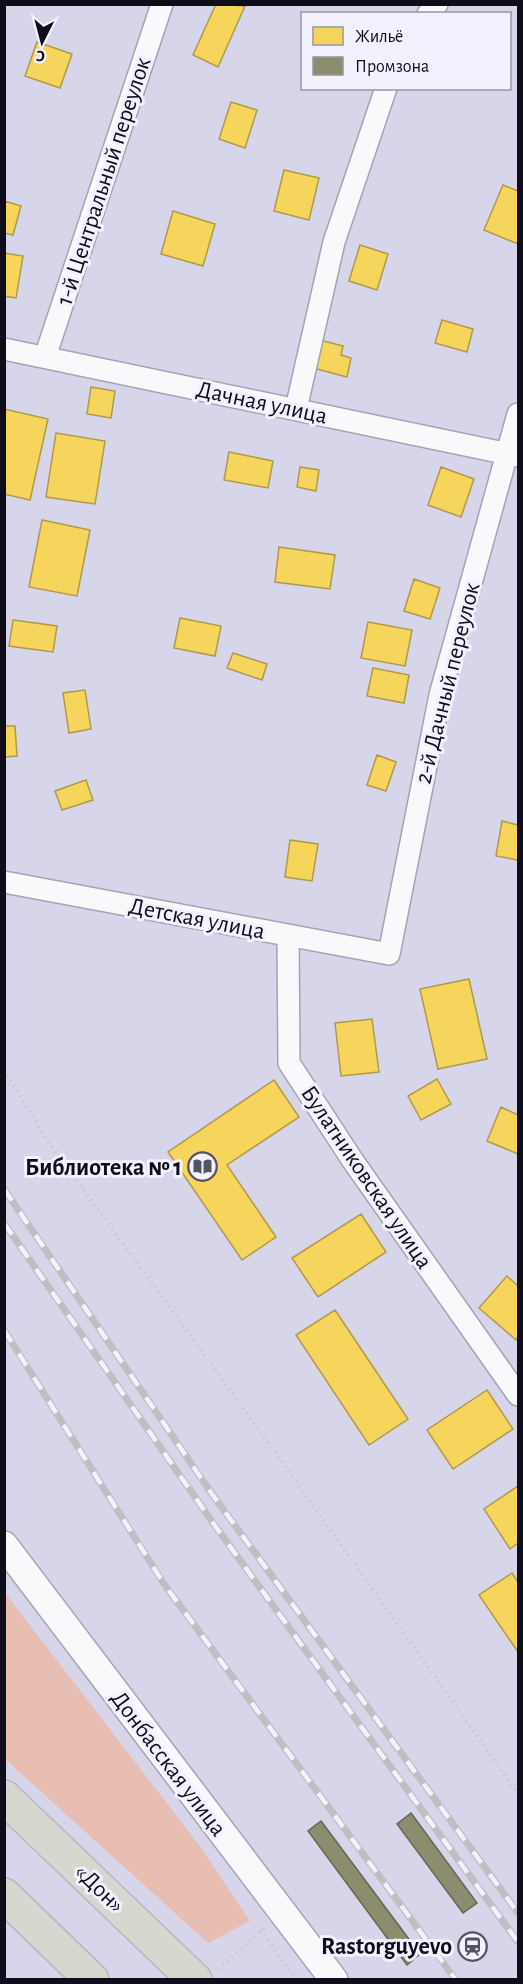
<svg xmlns="http://www.w3.org/2000/svg" width="523" height="1984" font-family="'Alegreya Sans',sans-serif">
<style>
.green{fill:#e9beb2}
.homes{fill:#f6d55c;stroke:#b09948;stroke-width:1.5}
.industry{fill:#8c8c6e;stroke:#666654;stroke-width:1.5}
.lines{fill:none;stroke-linecap:round;stroke-linejoin:round}
.minor-casing{stroke:#a4a3b2;stroke-width:24}
.tertiary-casing{stroke:#a4a3b2;stroke-width:30}
.motorway-casing{stroke:#b7b6c1;stroke-width:36}
.path{stroke:#cac9d0;stroke-width:4;stroke-dasharray:1.5 4.5;stroke-linecap:butt}
.minor{stroke:#f9f9fc;stroke-width:21}
.tertiary{stroke:#f9f9fc;stroke-width:27}
.motorway{stroke:#d7d7d0;stroke-width:33}
.rail-casing{stroke:#bebec3;stroke-width:7}
.rail{stroke:#f2f1fd;stroke-width:4.5;stroke-dasharray:14;stroke-linecap:butt}
.labels{text-anchor:middle;stroke-width:6;stroke-linejoin:round;paint-order:stroke}
.street-label{font-size:24px;fill:#0e0d19;stroke:#f2f1fd}
.poi-label{font-size:24px;font-weight:bold;fill:#0e0d19;stroke:#f2f1fd;text-anchor:end}
</style>
<rect width="100%" height="100%" fill="#d7d5ea"/>
<path class="green" d="M 5,1593 L 199,1845 L 250,1921 L 208,1943 L 5,1759 Z"/>
<path class="homes" d="M 216,4 L 245,6 L 218,67 L 193,55 Z
M 37,42 L 72,54 L 60,88 L 25,76 Z
M 231,102 L 257,110 L 245,148 L 219,139 Z
M 284,170 L 319,178 L 309,220 L 274,211 Z
M 503,185 L 518,191 L 518,244 L 484,230 Z
M 4,201 L 21,206 L 13,235 L 4,233 Z
M 173,211 L 215,224 L 203,266 L 161,254 Z
M 360,245 L 388,254 L 377,290 L 349,281 Z
M 4,253 L 23,256 L 16,298 L 4,296 Z
M 442,320 L 473,329 L 467,352 L 435,343 Z
M 320,340 L 343,346 L 341,355 L 351,358 L 347,377 L 313,368 Z
M 91,387 L 115,391 L 111,418 L 87,414 Z
M 4,409 L 48,419 L 30,500 L 4,494 Z
M 56,433 L 105,441 L 95,504 L 46,497 Z
M 229,452 L 273,461 L 268,488 L 224,480 Z
M 300,467 L 319,470 L 316,491 L 297,487 Z
M 441,467 L 474,479 L 461,517 L 428,505 Z
M 42,520 L 90,530 L 77,596 L 29,587 Z
M 279,547 L 335,555 L 330,589 L 275,582 Z
M 414,579 L 440,588 L 430,619 L 404,611 Z
M 180,618 L 221,626 L 215,656 L 174,648 Z
M 13,620 L 57,626 L 53,652 L 9,646 Z
M 368,622 L 412,630 L 405,666 L 361,658 Z
M 233,653 L 267,664 L 262,680 L 227,668 Z
M 373,668 L 409,675 L 404,703 L 367,696 Z
M 85,690 L 91,729 L 69,733 L 63,693 Z
M 4,726 L 15,726 L 17,756 L 4,757 Z
M 377,755 L 396,762 L 386,791 L 367,785 Z
M 86,780 L 93,800 L 62,810 L 55,791 Z
M 502,821 L 518,825 L 518,860 L 496,856 Z
M 290,840 L 318,844 L 312,881 L 285,877 Z
M 469,979 L 487,1059 L 438,1069 L 420,989 Z
M 372,1019 L 379,1072 L 341,1076 L 335,1023 Z
M 437,1079 L 451,1104 L 421,1120 L 408,1096 Z
M 274,1080 L 299,1117 L 227,1165 L 276,1237 L 242,1260 L 168,1152 Z
M 501,1107 L 518,1115 L 518,1154 L 487,1141 Z
M 361,1214 L 386,1252 L 318,1297 L 292,1258 Z
M 507,1276 L 518,1286 L 518,1336 L 516,1340 L 479,1308 Z
M 335,1310 L 408,1419 L 369,1445 L 296,1335 Z
M 487,1390 L 513,1429 L 453,1469 L 427,1430 Z
M 518,1486 L 518,1543 L 510,1549 L 484,1509 Z
M 512,1573 L 518,1582 L 518,1652 L 479,1595 Z"/>
<path class="industry" d="M 411,1813 L 477,1903 L 463,1913 L 397,1824 Z
M 321,1821 L 420,1954 L 407,1965 L 308,1831 Z"/>
<g class="lines">
<defs>
<path id="minor" d="M 428,14 L 437,4
M 4,349 L 518,456
M 45,357 L 162,4
M 296,409 L 334,242 L 386,88
M 4,882 L 389,954 L 440,695 L 518,414
M 288,935 L 289,1063 L 353,1161 L 518,1395"/>
<path id="tertiary" d="M 4,1545 L 334,1980"/>
<path id="motorway" d="M 4,1797 L 195,1980
M 4,1895 L 92,1980"/>
</defs>
<use href="#minor" class="minor-casing"/>
<use href="#tertiary" class="tertiary-casing"/>
<use href="#motorway" class="motorway-casing"/>
<path class="path" d="M 4,1070 L 46,1138 L 276,1453 L 518,1794
M 261,1930 L 296,1980
M 218,1969 L 264,1928"/>
<use href="#minor" class="minor"/>
<use href="#tertiary" class="tertiary"/>
<use href="#motorway" class="motorway"/>
<defs>
<path id="rail" d="M 4,1189 L 212,1494 L 518,1913
M 4,1223 L 218,1530 L 518,1942
M 4,1330 L 164,1584 L 456,1980"/>
</defs>
<use href="#rail" class="rail-casing"/>
<use href="#rail" class="rail"/>
</g>
<defs>
<symbol id="library-ring" viewBox="-11 -11 22 22"><circle r="9.5" fill="#f2f1fd" stroke="#545362" stroke-width="1.5"/><path d="M-6-4Q-3-5.5-.7-3.5V5Q-3 3-6 4ZM6-4Q3-5.5 .7-3.5V5Q3 3 6 4Z" fill="#545362"/></symbol>
<symbol id="station-ring" viewBox="-11 -11 22 22"><circle r="9.5" fill="#f2f1fd" stroke="#545362" stroke-width="1.5"/><path d="M-3-6H3Q5-6 5-4V2Q5 4 3 4L4.5 6H3L1.5 4h-3L-3 6H-4.5L-3 4Q-5 4-5 2V-4Q-5-6-3-6ZM-3.5-4v3h7v-3ZM-3.5 1v1.5H-2V1ZM2 1v1.5H3.5V1Z" fill="#545362"/></symbol>
</defs>
<g fill-rule="evenodd">
<use href="#library-ring" x="186" y="1150" width="33" height="33"/>
<use href="#station-ring" x="456" y="1930" width="33" height="33"/>
</g>
<g class="labels">
<g class="street-label">
<text transform="translate(103 181) rotate(-72)" y="8">1-й Центральный переулок</text>
<text transform="translate(262 402) rotate(12)" y="8">Дачная улица</text>
<text transform="translate(447 683) rotate(-76)" y="8">2-й Дачный переулок</text>
<text transform="translate(197 918) rotate(11)" y="8">Детская улица</text>
<text transform="translate(367 1177) rotate(56)" y="8">Булатниковская улица</text>
<text transform="translate(169 1763) rotate(53)" y="8">Донбасская улица</text>
<text transform="translate(100 1888) rotate(44)" y="8">«Дон»</text>
</g>
<g class="poi-label">
<text x="182" y="1175">Библиотека № 1</text>
<text x="452" y="1954">Rastorguyevo</text>
</g>
</g>
<rect width="523" height="1984" fill="none" stroke="#0e0d19" stroke-width="12"/>
<rect x="301" y="12" width="210" height="78" fill="#f2f1fd" stroke="#9796a2" stroke-width="1.5"/>
<rect x="313" y="27" width="30" height="18" fill="#f6d55c" stroke="#9796a2" stroke-width="1.5"/>
<text x="355" y="42" font-size="18" fill="#0e0d19">Жильё</text>
<rect x="313" y="57" width="30" height="18" fill="#8c8c6e" stroke="#9796a2" stroke-width="1.5"/>
<text x="355" y="72" font-size="18" fill="#0e0d19">Промзона</text>
<g transform="translate(42 42) rotate(186)" stroke="#f2f1fd" stroke-width="4.5" paint-order="stroke">
<path d="M0-4.5L10 22L0 15L-10 22Z" fill="#0e0d19"/>
<text y="-9" font-size="16" font-weight="bold" text-anchor="middle" fill="#0e0d19">С</text>
</g>
</svg>
